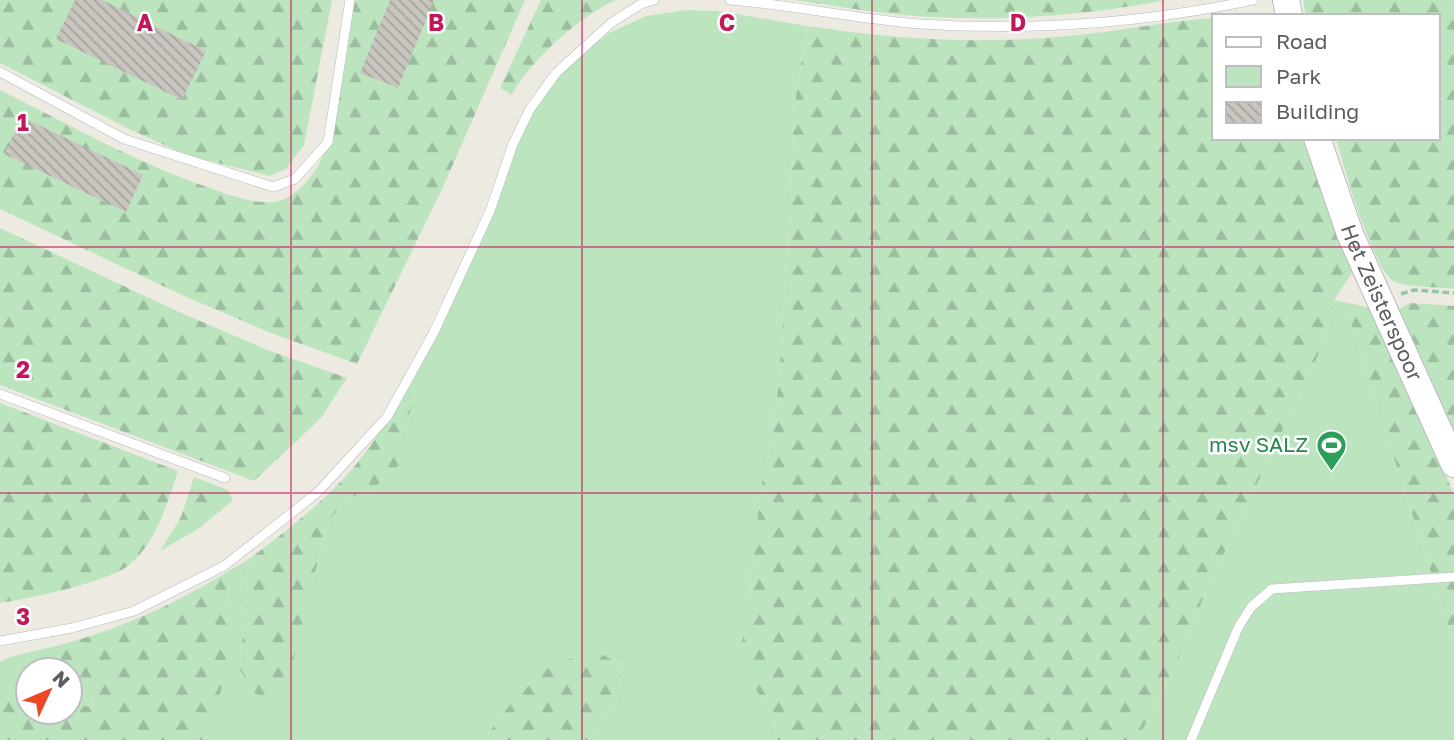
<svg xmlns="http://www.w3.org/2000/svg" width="1454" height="740" font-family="'Golos Text',sans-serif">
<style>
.green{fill:#bce5bf}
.forest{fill:url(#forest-firs)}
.building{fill:url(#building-back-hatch)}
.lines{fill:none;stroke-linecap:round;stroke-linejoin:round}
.lane-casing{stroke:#b6b8be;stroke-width:10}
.secondary-casing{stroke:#b7bac0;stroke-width:28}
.path{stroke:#95c6a7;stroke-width:3.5;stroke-dasharray:7 3.5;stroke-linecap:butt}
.lane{stroke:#fff;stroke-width:9}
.secondary{stroke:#fff;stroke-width:26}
.grid{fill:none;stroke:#c2185b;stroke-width:2;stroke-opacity:0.55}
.labels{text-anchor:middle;stroke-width:5;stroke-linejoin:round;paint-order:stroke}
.street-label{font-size:21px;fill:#595d62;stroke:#fff}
.leisure-label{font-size:21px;fill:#27864d;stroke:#fff;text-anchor:end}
.grid-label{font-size:23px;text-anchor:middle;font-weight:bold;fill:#c2185b;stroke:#fff;stroke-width:5;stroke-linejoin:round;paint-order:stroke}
</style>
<defs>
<pattern id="forest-firs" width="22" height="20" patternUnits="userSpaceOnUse" patternTransform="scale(1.75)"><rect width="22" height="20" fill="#bce5bf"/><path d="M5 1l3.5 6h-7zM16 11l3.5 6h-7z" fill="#9cbd9f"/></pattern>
<pattern id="building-back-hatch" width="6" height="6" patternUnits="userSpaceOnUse" patternTransform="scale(1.75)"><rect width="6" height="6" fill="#c8c5be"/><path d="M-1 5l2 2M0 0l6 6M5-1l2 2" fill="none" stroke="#a5a39e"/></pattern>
</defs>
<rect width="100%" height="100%" fill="#edebe1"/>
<path class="green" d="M 687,10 L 719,11 L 807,26 L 793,116 L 791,200 L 779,380 L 772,441 L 761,487 L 747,612 L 750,681 L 768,707 L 778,740 L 588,740 L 617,702 L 621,664 L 597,652 L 515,698 L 483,740 L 212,740 L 212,723 L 230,606 L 227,572 L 249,559 L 240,670 L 311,586 L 329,521 L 347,498 L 372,490 L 408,440 L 406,429 L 414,396 L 412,377 L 512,152 L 538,104 L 566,65 L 609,33 L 646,16 Z
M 1334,300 L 1344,302 L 1454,644 L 1454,740 L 1137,740 L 1175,668 L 1204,596 L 1322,347 Z
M 35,651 L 33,667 L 35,670 L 28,670 L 28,698 L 16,696 L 0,700 L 0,662 L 13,656 Z
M 70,687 L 85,691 L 94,702 L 92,707 L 70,704 Z"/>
<path class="forest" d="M 0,0 L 332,0 L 304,145 L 286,169 L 270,176 L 186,155 L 129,129 L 0,63 Z
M 355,0 L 525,0 L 443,187 L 357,364 L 271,333 L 184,296 L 0,209 L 0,90 C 68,124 135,162 207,187 C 227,194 252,204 274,202 C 292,200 309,181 318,166 C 329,145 333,117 337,94 C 343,63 349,31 355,0 Z
M 541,0 L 616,0 C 580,16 530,60 512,95 L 500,88 Z
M 794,0 L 1166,0 C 1085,16 986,23 905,15 C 868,12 830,5 794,0 Z
M 1303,0 L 1454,0 L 1454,289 C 1440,287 1406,287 1395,282 C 1373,271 1343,165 1336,138 L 1438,138 L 1438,16 L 1306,16 Z
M 1214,18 L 1214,138 L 1304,138 L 1334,227 L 1353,271 L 1334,300 L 1322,347 L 1204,596 L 1175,668 L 1137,740 L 778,740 L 768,707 L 750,681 L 740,655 L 747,612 L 761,487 L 772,441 L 779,380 L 791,200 L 793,116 L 807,26 C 893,39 979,45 1067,36 C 1116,32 1165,21 1214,18 Z
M 0,228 L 177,311 L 265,349 L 347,378 L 321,418 L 254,481 L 0,385 Z
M 1344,302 L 1371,308 L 1454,494 L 1454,644 Z
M 1410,303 L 1454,306 L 1454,430 L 1399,309 Z
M 412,377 L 414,396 L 406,429 L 408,440 L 400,464 L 372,490 L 347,498 L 329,521 L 311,586 L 286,693 L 271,702 L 255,693 L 240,670 L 249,559 C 285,532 324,502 354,467 C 377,440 395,407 412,377 Z
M 0,403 L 178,471 C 168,503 155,544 129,565 C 109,582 27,599 0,603 Z
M 194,477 L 228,490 L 233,500 L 201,527 L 160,551 L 181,517 Z
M 227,572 C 230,601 232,631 228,660 C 224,687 212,712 212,740 L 0,740 L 0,700 L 16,696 L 28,698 L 28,712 L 70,712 L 70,704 L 91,707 L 94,702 L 85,691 L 70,687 L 70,670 L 35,670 L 33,667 L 35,651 C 104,636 167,609 227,572 Z
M 597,652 L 621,664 L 617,702 L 588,740 L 483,740 L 515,698 L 554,663 Z"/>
<path class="building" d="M 75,0 L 102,0 L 206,51 L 182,100 L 56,39 Z
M 390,0 L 434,0 L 398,88 L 360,73 Z
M 22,117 L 143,175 L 126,212 L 4,154 Z"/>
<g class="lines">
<defs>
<path id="lane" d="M 730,0 C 793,5 856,19 920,24 C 1030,31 1144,23 1253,0
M 0,72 L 124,139 L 273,187 L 295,179 L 328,142 L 350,0
M 0,394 L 225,478
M 0,641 L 72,628 L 134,611 L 224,566 L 317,493 L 387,417 L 434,332 L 490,211 L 513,144 L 530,109 L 556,73 L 611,23 L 641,4 L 654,0
M 1191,740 L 1238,628 L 1251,607 L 1272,589 L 1454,577"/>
<g id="secondary">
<path d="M 1286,0 L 1289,16"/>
<path id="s1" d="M 1317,138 L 1350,234 L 1454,464"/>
</g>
</defs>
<use href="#lane" class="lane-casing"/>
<use href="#secondary" class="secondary-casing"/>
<path class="path" d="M 1401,294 L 1414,290 L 1454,293"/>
<use href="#lane" class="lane"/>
<use href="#secondary" class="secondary"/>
</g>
<path class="grid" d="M 291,0 L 291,740M 582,0 L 582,740M 872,0 L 872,740M 1163,0 L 1163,740M 0,247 L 1454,247M 0,493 L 1454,493"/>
<defs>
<symbol id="stadium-pin" viewBox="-11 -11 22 30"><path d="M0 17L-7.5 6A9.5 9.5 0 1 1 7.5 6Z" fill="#2e9e5b" stroke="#fff"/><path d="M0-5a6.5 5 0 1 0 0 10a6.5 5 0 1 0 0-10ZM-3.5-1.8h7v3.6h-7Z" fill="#fff"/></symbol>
</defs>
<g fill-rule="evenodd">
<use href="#stadium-pin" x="1314" y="428" width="35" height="47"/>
</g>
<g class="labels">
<g class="street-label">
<text dy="7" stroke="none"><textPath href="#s1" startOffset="177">Het Zeisterspoor</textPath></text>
</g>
<g class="leisure-label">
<text x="1308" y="452">msv SALZ</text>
</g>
</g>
<g class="grid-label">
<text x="145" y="31">A</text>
<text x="436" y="31">B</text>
<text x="727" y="31">C</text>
<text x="1018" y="31">D</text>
<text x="23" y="131">1</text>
<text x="23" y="378">2</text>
<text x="23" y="625">3</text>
</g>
<rect x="1212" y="14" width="228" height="126" fill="#ffffff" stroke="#bdbec0" stroke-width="2"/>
<rect x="1226" y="37" width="35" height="10" fill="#ffffff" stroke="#bdbec0" stroke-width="2"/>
<text x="1276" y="49" font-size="21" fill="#595d62">Road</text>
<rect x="1226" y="66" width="35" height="21" fill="#bce5bf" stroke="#bdbec0" stroke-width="2"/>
<text x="1276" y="84" font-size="21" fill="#595d62">Park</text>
<rect x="1226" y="102" width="35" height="21" fill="url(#building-back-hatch)" stroke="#bdbec0" stroke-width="2"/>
<text x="1276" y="119" font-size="21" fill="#595d62">Building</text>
<g transform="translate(49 691) rotate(46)"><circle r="33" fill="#ffffff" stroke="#bdbec0" stroke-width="2"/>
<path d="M0-5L12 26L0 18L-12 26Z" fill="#ec4727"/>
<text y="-10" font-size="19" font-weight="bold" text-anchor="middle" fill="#595d62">N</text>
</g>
</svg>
